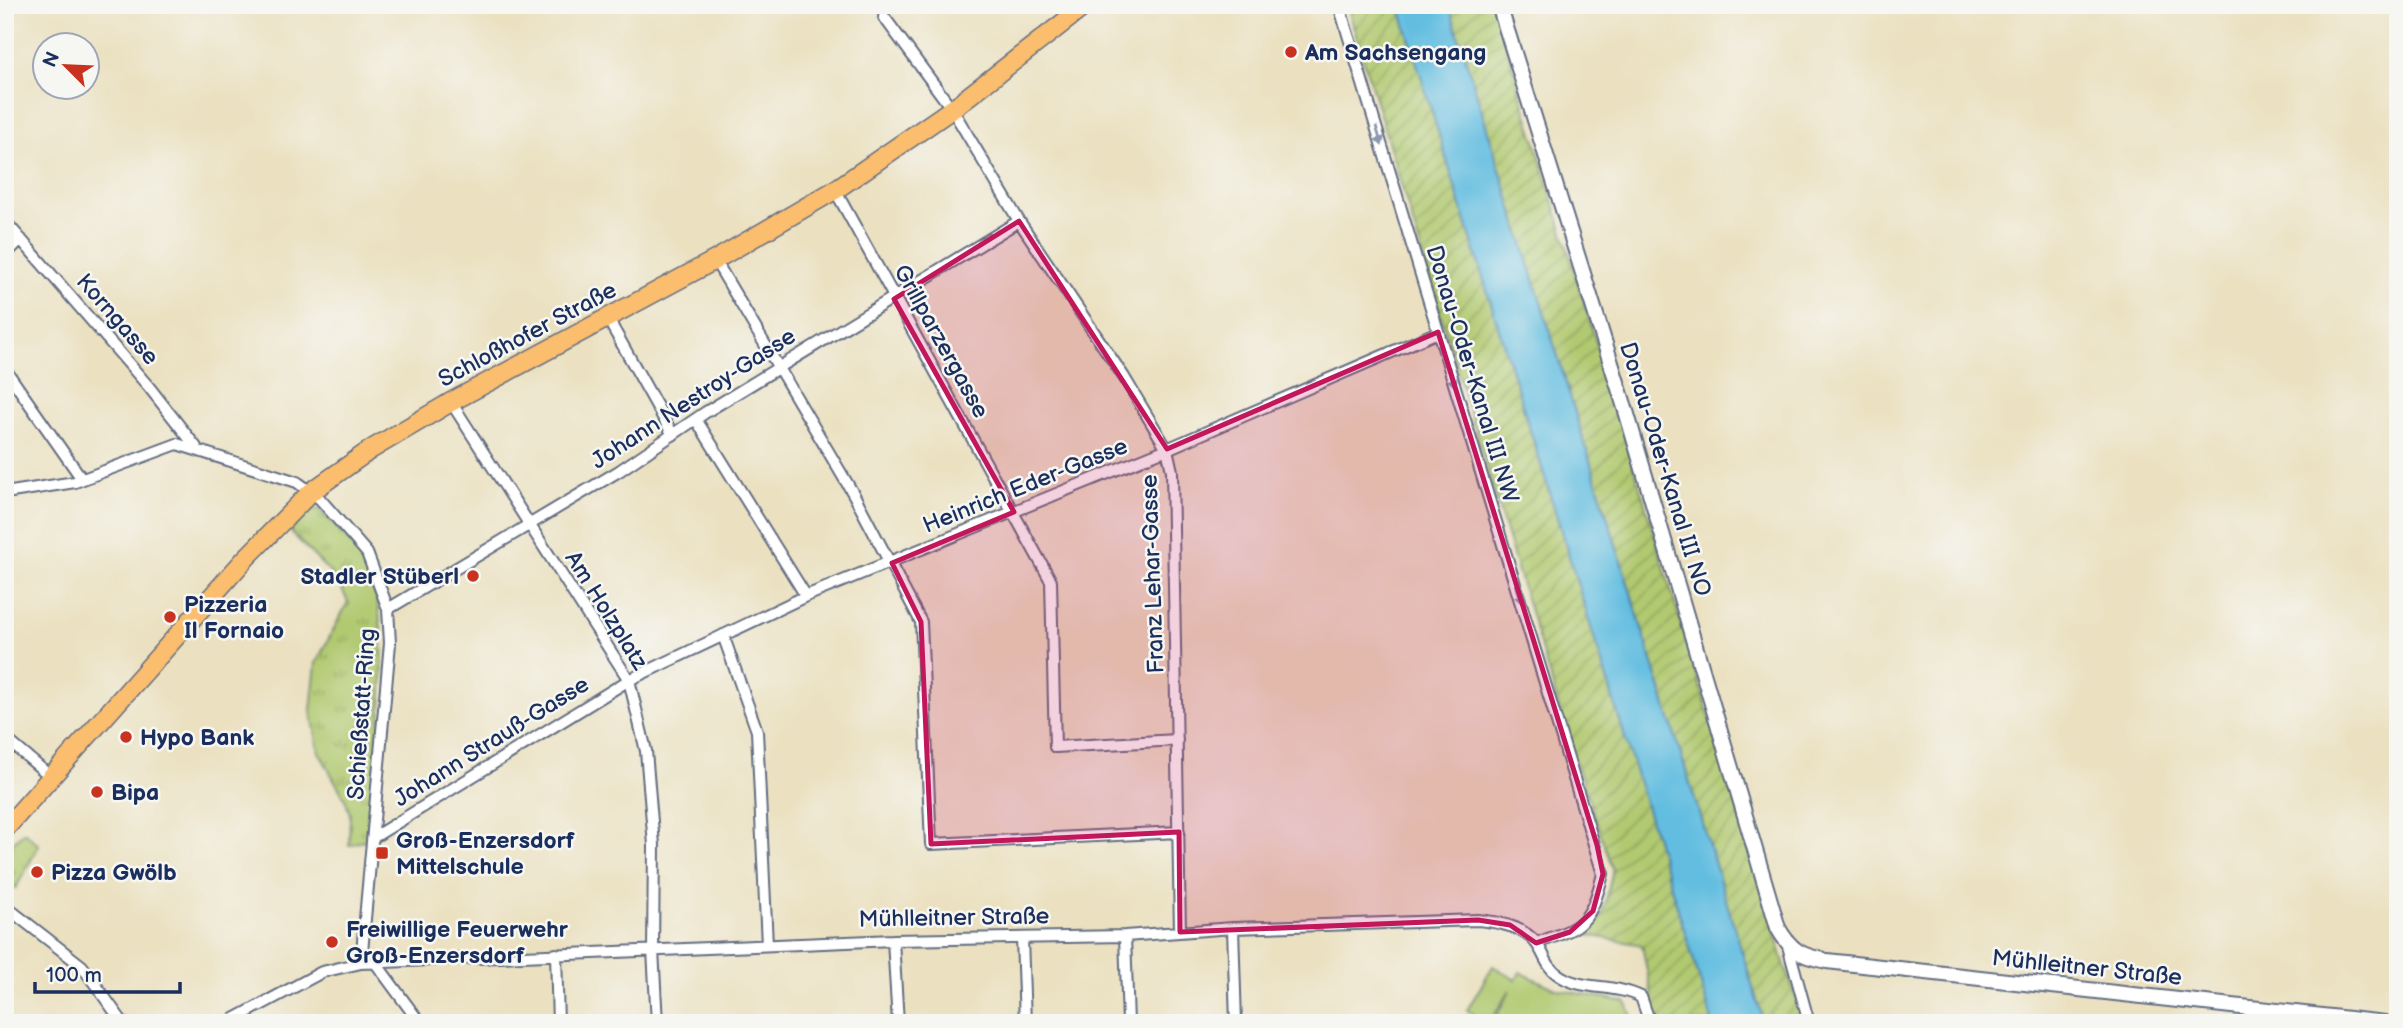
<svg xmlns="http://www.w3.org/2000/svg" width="2403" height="1028" font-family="'Balsamiq Sans',sans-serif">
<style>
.grass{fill:url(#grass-tufts);stroke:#667c66;stroke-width:2}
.garden{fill:url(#garden-furrows);stroke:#667c66;stroke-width:2}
.pitch{fill:#b1c96f;stroke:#667c66;stroke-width:2}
.water{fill:#62bde0;stroke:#3e769f;stroke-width:2}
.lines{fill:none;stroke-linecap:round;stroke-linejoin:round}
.minor-casing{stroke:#646d81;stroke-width:14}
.tertiary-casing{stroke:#646d81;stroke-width:18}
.primary-casing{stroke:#646d81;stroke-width:21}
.minor{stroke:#fff;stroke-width:10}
.tertiary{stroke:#fff;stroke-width:14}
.primary{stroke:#fbbd6e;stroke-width:18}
.oneway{fill:#8d97ae}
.marked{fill:#c2185b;fill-opacity:0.2;stroke:#c2185b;stroke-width:5;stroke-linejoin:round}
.poi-dot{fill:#c8321e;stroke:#f6f6f2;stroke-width:2.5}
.labels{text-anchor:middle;stroke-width:5;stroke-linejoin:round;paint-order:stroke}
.poi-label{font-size:23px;font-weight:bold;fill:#1b2f5e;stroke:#f6f6f2;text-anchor:start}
.street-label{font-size:23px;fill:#1b2f5e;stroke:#f6f6f2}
</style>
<defs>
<pattern id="grass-tufts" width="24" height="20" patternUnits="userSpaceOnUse" patternTransform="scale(1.75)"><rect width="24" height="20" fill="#b1c96f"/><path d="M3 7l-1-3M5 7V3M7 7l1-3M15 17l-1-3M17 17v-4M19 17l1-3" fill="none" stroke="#8fa45e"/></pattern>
<pattern id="garden-furrows" width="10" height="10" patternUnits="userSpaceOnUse" patternTransform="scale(1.75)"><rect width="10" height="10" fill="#b1c96f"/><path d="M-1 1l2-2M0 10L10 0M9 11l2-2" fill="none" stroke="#8fa45e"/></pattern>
</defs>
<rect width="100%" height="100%" fill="#f6f6f2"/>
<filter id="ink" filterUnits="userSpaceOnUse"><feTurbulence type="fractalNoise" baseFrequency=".0143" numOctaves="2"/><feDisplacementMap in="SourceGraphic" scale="14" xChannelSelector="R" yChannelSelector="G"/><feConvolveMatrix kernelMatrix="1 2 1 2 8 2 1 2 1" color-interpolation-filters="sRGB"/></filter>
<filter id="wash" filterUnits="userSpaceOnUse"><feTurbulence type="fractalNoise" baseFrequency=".00686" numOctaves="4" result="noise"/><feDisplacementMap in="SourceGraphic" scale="28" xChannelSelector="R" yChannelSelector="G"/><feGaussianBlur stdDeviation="1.57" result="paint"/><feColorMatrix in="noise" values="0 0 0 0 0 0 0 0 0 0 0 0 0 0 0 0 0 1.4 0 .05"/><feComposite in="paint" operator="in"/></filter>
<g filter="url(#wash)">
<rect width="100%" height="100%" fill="#ebe1c1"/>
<path class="grass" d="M 311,508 L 320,510 C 333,525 352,541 362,559 C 401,628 374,761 367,839 L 349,845 L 350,814 L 345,799 L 319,752 L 311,710 L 316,663 L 348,602 L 338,581 L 290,531 Z
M 24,832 L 39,845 L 16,888 L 7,884 L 15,873 L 5,864 L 5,850 Z"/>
<path class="garden" d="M 1347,5 L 1399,5 L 1713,1023 L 1657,1023 L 1642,945 L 1588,935 L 1603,913 L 1613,870 L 1572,751 Z
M 1449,5 L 1494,5 L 1784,963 L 1805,1023 L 1764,1023 Z"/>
<path class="pitch" d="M 1493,966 L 1516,980 L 1520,972 L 1556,989 L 1626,1002 L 1635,1023 L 1493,1023 L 1510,990 L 1489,1023 L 1467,1010 Z"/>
<path class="water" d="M 1399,5 L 1449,5 L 1764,1023 L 1713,1023 Z"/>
</g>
<g filter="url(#ink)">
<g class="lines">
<defs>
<path id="minor" d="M 1339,5 L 1603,874 C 1590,923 1584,927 1536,943
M 884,17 L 952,109 L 1019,221 L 1124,377 L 1167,449 L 1172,471 L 1180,932
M 835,190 L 1051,581 L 1055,747 L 1177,740
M 5,221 L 149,387 L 196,447
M 5,255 L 21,239
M 715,260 L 854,495 L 921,622 L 931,844 L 1179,832
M 608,319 L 673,435
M 5,369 L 82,479
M 451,402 L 629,680 L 646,751 L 654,845 L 653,950 L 657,1023
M 697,421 L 806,596
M 5,493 L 75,482 L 177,444 L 297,482 L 320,499 L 367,553 L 388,609 L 390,643 L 361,963
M 388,609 L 619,471 L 706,412 L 1019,221
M 723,635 L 757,731 L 767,945
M 5,738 L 50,776
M 374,837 L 629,680 L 806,596 L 1167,449 L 1438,332
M 5,906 L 82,966 L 123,1023
M 1233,928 L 1236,1023
M 1125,936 L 1128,1023
M 1022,938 L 1025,1023
M 893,940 L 898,1023
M 1788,946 L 1809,1023
M 556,954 L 558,1023
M 375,962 L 420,1023
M 227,1023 L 322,972 L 361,963 L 893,940 L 1125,936 L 1233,928 L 1478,920 C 1498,922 1523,926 1537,944 C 1546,957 1546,968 1562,977 C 1583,990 1616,984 1641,997 L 1650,1023"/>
<path id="tertiary" d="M 1499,5 L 1626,411 L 1778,928 C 1791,951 1801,956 1827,961 L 2385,1023"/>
<path id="primary" d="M 5,829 L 246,558 L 311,492 L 370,450 L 451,402 L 715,260 L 835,190 L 952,109 L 1086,5"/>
</defs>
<use href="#minor" class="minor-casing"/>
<use href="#tertiary" class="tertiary-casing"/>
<use href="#primary" class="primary-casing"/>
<use href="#minor" class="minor"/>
<use href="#tertiary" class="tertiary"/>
<use href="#primary" class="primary"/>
</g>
<defs><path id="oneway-solid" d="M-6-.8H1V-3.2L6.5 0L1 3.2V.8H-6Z" transform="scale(1.75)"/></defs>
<g class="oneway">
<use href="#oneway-solid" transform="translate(1379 136) rotate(73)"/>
<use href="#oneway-solid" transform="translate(1452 377) rotate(73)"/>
<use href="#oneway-solid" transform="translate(1519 594) rotate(73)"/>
</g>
</g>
<path class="marked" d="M 1019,221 L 1167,449 L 1438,332 L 1597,845 L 1603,874 L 1593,911 L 1570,932 L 1536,943 L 1510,925 L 1478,920 L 1180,932 L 1179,832 L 931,844 L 921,622 L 892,563 L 1014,512 L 894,299 Z"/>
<g class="poi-dot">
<circle cx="1291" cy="52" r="7"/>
<circle cx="473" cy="576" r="7"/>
<circle cx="170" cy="617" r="7"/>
<circle cx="126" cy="737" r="7"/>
<circle cx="97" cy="792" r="7"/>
<rect x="375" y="846" width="14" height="14" rx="3.5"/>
<circle cx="37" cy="872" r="7"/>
<circle cx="332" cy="942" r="7"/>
</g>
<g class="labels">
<g class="poi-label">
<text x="1305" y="60">Am Sachsengang</text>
<text x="459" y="584" text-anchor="end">Stadler Stüberl</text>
<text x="184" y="612">Pizzeria<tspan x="184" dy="26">Il Fornaio</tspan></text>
<text x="140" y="745">Hypo Bank</text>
<text x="111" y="800">Bipa</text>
<text x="396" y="848">Groß-Enzersdorf<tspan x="396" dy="26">Mittelschule</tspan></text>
<text x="51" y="880">Pizza Gwölb</text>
<text x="346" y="937">Freiwillige Feuerwehr<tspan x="346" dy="26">Groß-Enzersdorf</tspan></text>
</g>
<g class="street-label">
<text transform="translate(118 319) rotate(49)" y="8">Korngasse</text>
<text transform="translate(527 334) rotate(-28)" y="8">Schloßhofer Straße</text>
<text transform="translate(942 341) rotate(61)" y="8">Grillparzergasse</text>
<text transform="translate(1473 374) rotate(73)" y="8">Donau-Oder-Kanal III NW</text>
<text transform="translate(693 398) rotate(-33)" y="8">Johann Nestroy-Gasse</text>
<text transform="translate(1666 469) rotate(73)" y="8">Donau-Oder-Kanal III NO</text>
<text transform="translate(1025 485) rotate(-22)" y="8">Heinrich Eder-Gasse</text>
<text transform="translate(1152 574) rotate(-92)" y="8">Franz Lehar-Gasse</text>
<text transform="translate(607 610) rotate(58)" y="8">Am Holzplatz</text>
<text transform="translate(361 714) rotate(-86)" y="8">Schießstatt-Ring</text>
<text transform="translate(491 741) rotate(-32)" y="8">Johann Strauß-Gasse</text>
<text transform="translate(954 917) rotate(-1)" y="8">Mühlleitner Straße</text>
<text transform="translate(2087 967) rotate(6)" y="8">Mühlleitner Straße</text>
</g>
</g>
<rect width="2403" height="1028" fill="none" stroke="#f6f6f2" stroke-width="28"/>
<g transform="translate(66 66) rotate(294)"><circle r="33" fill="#f6f6f2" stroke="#9ea6b7" stroke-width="2"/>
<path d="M0-5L12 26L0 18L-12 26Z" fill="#c8321e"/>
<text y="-10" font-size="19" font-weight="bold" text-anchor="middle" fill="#1b2f5e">N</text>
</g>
<path d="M35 982v10h145v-10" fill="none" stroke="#1b2f5e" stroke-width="3.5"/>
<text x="46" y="982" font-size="21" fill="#1b2f5e" stroke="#f6f6f2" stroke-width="5" paint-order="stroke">100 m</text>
</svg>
